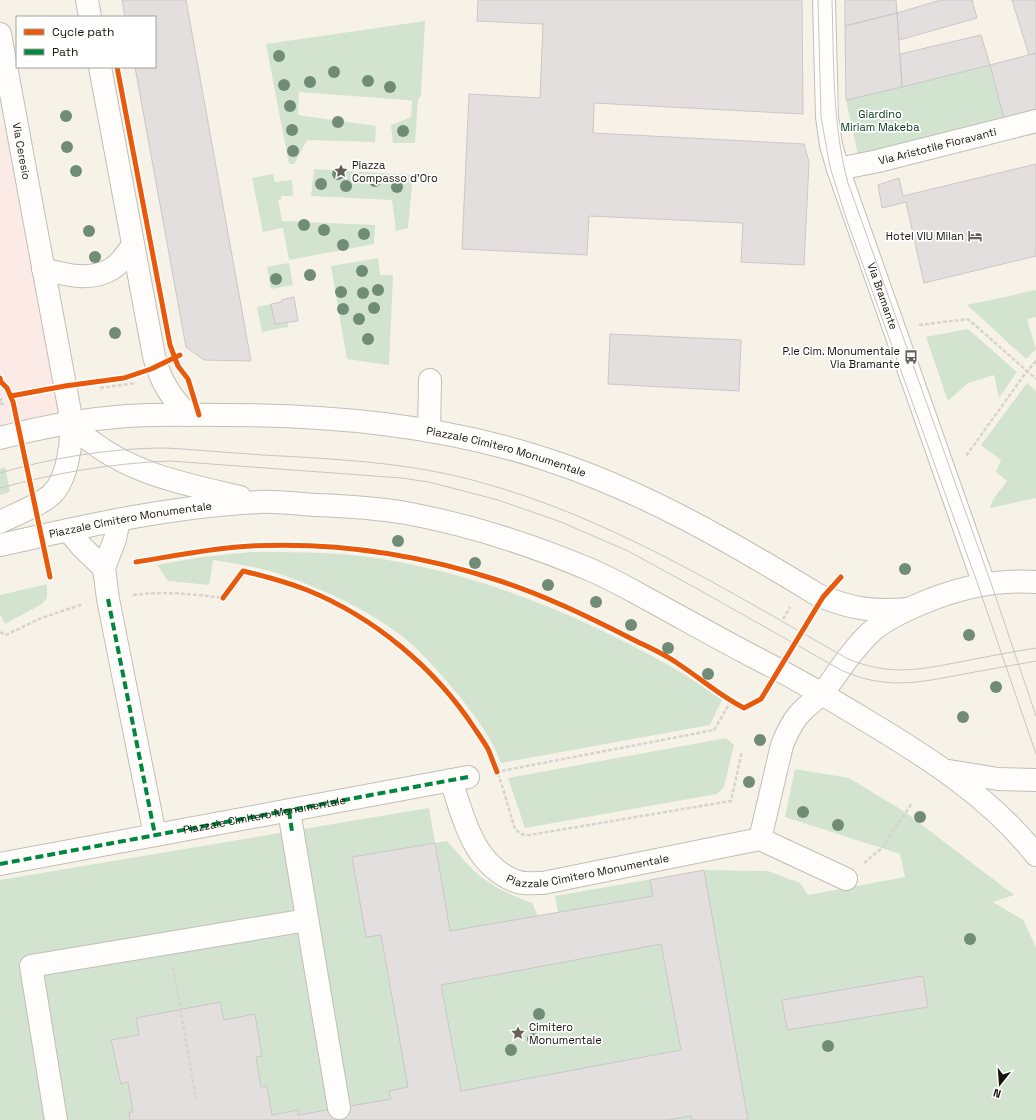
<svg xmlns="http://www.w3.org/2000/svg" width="1036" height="1120" font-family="'Space Grotesk',sans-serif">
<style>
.commercial{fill:#fbeae5}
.green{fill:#d2e4cf}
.building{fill:#e3dfdf;stroke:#cac7c7;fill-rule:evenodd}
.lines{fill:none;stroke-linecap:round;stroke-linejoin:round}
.minor-casing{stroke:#c3beb4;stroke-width:24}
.major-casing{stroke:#c3beb4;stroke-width:24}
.path{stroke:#d6d4d1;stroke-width:2.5;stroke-dasharray:4 2;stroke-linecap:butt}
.minor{stroke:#fefdfb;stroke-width:22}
.major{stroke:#fefdfb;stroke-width:22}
.tram{stroke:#c7c5c2;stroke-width:1}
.quiet{stroke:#00873e;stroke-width:4;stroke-dasharray:8 4;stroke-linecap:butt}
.cycleway-casing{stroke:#fff;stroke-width:8}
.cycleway{stroke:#e8590c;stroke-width:5}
.tree{fill:#718c76}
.labels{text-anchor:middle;stroke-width:3.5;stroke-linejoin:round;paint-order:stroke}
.park-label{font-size:11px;fill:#04381a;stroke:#fff}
.street-label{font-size:11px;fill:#18130b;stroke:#fff}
.poi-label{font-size:11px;fill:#18130b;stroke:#fff;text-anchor:start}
</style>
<rect width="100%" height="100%" fill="#f7f2e7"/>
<path class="commercial" d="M 11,124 L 68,421 L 0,436 L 0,126 Z"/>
<path class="green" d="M 425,21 L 421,95 L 418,100 L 415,143 L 393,143 L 391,125 L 411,117 L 412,101 L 407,100 L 299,92 L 298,115 L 376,126 L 375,142 L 307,140 L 294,164 L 289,164 L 266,44 Z
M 990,65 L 1004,119 L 858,155 L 846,100 Z
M 314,169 L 413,175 L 408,228 L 396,231 L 392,200 L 311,196 Z
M 273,174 L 275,182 L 292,180 L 293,196 L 281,196 L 282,199 L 278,200 L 282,221 L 375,225 L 374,244 L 289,260 L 283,228 L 263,232 L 252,178 Z
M 378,258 L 380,275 L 393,275 L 389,365 L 347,359 L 331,266 Z
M 289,263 L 293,285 L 271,289 L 267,267 Z
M 1036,290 L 1036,317 L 1027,319 L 1036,349 L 1026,359 L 967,305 Z
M 271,304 L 275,324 L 288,322 L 288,327 L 262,332 L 257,307 Z
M 968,329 L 1017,372 L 999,398 L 994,375 L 968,383 L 948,401 L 926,337 Z
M 1027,383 L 1036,391 L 1036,498 L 990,508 C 992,498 1001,490 1007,481 L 996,472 L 1001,460 L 981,445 Z
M 5,467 L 10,492 L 0,495 L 0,469 Z
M 251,552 C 300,552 350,552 399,562 C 495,580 586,619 672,667 C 689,677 706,689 722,700 L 710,725 L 501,763 C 492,738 476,718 460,697 C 446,680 432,664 417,649 C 382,615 316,585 270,571 C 251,566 232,563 213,560 L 209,585 L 168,581 L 157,565 L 202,557 Z
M 47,584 L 47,598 L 42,604 L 5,624 L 0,615 L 0,595 Z
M 726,738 L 734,745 L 724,787 L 717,794 L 525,828 L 508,778 Z
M 795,769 L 849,778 L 905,812 L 1014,895 L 993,902 L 1023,920 L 1036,947 L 1036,1120 L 0,1120 L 0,880 L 429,808 L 435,843 L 447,841 C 459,854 470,869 484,879 C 499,890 516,897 532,903 L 538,916 L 558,912 L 555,896 L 704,870 L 768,871 L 800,883 L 808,895 L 905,877 L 900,854 L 785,817 Z"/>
<path class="building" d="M 122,0 L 186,0 L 251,361 L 204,360 L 186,347 L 135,67 L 155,67 L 155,17 L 125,17 Z
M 478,0 L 802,0 L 803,114 L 594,103 L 593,133 L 804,144 L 809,162 L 804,265 L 741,262 L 743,223 L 589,216 L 587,255 L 462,249 L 469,94 L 540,98 L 543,24 L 477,21 Z
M 845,0 L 896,0 L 897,13 L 845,26 Z
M 941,0 L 972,0 L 977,18 L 899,40 L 897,13 Z
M 1012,0 L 1036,0 L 1036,53 L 1029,55 Z
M 897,13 L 902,87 L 846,100 L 845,26 Z
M 981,35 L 990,65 L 902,87 L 900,54 Z
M 1036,53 L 1036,110 L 1004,119 L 990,65 Z
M 1036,164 L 1036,256 L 924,283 L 906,202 L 882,208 L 878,185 L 899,178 L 903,196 Z
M 294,297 L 298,321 L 275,324 L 271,304 L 282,302 L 281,300 Z
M 610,334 L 741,340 L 739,391 L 608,384 Z
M 435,843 L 450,931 L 653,896 L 650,880 L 704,870 L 748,1120 L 692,1120 L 691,1116 L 668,1120 L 130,1120 L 129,1112 L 133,1112 L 128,1082 L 121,1084 L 111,1040 L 139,1035 L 136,1018 L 220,1002 L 224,1020 L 255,1014 L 262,1056 L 256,1057 L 261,1087 L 267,1086 L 272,1115 L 298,1110 L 298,1115 L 391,1099 L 389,1091 L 408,1087 L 381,935 L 366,937 L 352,857 ZM 661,944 L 681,1050 L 461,1091 L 441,985 Z
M 923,976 L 928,1007 L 787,1030 L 782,1000 Z"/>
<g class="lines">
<defs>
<g id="minor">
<path d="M 87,0 L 90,17"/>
<path id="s1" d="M 824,0 L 827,117 L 831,145 L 838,169 L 984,584"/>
<path d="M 100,67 L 154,356 C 160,381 171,397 188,415"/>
<path id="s2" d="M 838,169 L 878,161 L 1036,121"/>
<path d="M 43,269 C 65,275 92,282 113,268 C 121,263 127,253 133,245"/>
<path d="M 429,431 L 430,380"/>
<path d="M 119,520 L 115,539 L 104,568 L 108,599 L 155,835"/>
<path d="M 68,530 L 82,547 L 104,568"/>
<path id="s3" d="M 451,780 C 464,820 474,867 518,882 C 526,884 536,883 543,883 L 760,839 L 846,879"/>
<path d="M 289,811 L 339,1108"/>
<path d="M 760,839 L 782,745 C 793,718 799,712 822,694"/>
<path id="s4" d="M 0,864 L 468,777"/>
<path d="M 56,1120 L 31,966 L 307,920"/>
</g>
<g id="major">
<path id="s5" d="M 0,34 L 72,423 C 71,444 68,479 52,494 C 42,504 14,515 0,522"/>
<path d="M 72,423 C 78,430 84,437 92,442 C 135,475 189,485 240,497"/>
<path id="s6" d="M 0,438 C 41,427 85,419 127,416 C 159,414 190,415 222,415 C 331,415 441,425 545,459 C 642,490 731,542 818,595 C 851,609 873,612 909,609"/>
<path id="s7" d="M 0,545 C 85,526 171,506 259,502 C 277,501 297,504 316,505 C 346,506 376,508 406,513 C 470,525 532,545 591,570 C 609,578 626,587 642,596 C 681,617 719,639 758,659 C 795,678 831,699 867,721 C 929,758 991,798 1036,855"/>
<path d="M 822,694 C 838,673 852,649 872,631 C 886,619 903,611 920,604 C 957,588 995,579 1036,582"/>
<path d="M 949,771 L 998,779 L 1036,780"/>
</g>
</defs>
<use href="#minor" class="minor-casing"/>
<use href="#major" class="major-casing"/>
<path class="path" d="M 919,325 L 968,319 L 1027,371 L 966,456
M 1036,361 L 1027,371 L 1036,379
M 100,388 L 136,383
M 0,402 L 2,398
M 0,404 L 5,404
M 133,595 C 163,591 193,594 223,598 L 243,571 C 265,576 287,582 307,590 C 381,621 448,678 487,748 C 499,770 507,804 515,829 L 521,834 L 529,835 L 731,801 L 742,751
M 783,619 L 790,607
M 0,632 L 6,635 L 39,619 L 83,604
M 496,772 L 714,730 L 731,701
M 864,863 L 882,848 L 912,803
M 173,967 L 196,1099"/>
<use href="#minor" class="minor"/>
<use href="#major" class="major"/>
<path class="tram" d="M 818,0 L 821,117 L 830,167 L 846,218 L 978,585 L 1036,754
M 832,0 C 834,62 832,124 848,183 L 991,583 L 1036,716
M 0,473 C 51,458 106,449 159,448 C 171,448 183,449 195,450 C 218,452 240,453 263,455 C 334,459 407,462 476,481 C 610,517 728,591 848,659 C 890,676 917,670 960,662 C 985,657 1011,652 1036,648
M 0,488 C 55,473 113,463 170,461 L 402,478 L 429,482 L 498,500 L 561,522 L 628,551 L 703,592 L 841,670 C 885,690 917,683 964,674 C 988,670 1012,665 1036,661"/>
<path class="quiet" d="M 108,599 L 155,835
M 289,811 L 292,831
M 0,864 L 468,777"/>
<defs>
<path id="cycleway" d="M 117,67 L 170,345 L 178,366 L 188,379 L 199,415
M 0,378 L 1,382 L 7,388 L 13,402 L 50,577
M 11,396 L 65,386 L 124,378 L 151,369 L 180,355
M 136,562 C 174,556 212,548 251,546 C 333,542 416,554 494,579 C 542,594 589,617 634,640 C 648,647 664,654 677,663 C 700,678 720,696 744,708 L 761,699 L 823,597 L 841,577
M 223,598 L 243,571 C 264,576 286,582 307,590 C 374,617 435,668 475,729 C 479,735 484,742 488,749 C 491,756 494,764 497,772"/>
</defs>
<use href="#cycleway" class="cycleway-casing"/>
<use href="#cycleway" class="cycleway"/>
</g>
<g class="tree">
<circle cx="279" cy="56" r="6"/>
<circle cx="334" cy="72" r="6"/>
<circle cx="368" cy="81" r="6"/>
<circle cx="310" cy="82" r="6"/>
<circle cx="284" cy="85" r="6"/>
<circle cx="390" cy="87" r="6"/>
<circle cx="290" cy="106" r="6"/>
<circle cx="66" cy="116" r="6"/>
<circle cx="338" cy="122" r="6"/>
<circle cx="292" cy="130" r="6"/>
<circle cx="403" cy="131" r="6"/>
<circle cx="67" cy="147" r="6"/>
<circle cx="293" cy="151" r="6"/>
<circle cx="76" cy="171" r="6"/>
<circle cx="338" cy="174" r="6"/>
<circle cx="375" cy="181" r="6"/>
<circle cx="321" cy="184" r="6"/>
<circle cx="346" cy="186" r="6"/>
<circle cx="397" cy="187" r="6"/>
<circle cx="304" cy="225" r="6"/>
<circle cx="324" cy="230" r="6"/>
<circle cx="89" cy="231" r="6"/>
<circle cx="364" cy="234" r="6"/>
<circle cx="343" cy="245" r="6"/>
<circle cx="95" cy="257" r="6"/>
<circle cx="362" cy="271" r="6"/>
<circle cx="310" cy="275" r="6"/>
<circle cx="276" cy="279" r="6"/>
<circle cx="378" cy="290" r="6"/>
<circle cx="341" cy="292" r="6"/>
<circle cx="363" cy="293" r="6"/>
<circle cx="374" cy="308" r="6"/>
<circle cx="343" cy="309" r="6"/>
<circle cx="359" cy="319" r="6"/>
<circle cx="115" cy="333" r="6"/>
<circle cx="368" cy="339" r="6"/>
<circle cx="398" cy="541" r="6"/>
<circle cx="475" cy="563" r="6"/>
<circle cx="905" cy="569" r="6"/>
<circle cx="548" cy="585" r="6"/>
<circle cx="596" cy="602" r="6"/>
<circle cx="631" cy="625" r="6"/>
<circle cx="969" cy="635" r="6"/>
<circle cx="668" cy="648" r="6"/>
<circle cx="708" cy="674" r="6"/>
<circle cx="996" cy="687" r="6"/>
<circle cx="963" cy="717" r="6"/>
<circle cx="760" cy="740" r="6"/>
<circle cx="749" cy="782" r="6"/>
<circle cx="803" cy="812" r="6"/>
<circle cx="920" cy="817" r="6"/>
<circle cx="838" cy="825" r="6"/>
<circle cx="970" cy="939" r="6"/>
<circle cx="539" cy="1014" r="6"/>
<circle cx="533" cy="1039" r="6"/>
<circle cx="828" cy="1046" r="6"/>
<circle cx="511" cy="1050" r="6"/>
</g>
<defs>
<symbol id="sight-bare" viewBox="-9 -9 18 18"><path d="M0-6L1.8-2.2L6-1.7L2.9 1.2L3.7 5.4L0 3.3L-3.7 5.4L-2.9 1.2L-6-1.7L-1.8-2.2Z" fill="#666158" stroke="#fff" stroke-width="2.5" paint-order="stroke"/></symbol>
<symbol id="hotel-bare" viewBox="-9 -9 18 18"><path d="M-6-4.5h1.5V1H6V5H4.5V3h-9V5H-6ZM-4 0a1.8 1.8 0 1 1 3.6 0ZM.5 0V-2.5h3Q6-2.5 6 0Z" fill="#666158" stroke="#fff" stroke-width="2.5" paint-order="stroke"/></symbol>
<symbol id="bus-bare" viewBox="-9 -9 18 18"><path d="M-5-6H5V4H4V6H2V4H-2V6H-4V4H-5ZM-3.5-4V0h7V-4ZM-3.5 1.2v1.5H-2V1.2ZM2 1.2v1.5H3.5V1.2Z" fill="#666158" stroke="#fff" stroke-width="2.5" paint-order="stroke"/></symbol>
</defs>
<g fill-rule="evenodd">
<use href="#sight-bare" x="331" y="161" width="20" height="20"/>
<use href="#hotel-bare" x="965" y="226" width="20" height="20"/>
<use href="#bus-bare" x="901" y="347" width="20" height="20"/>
<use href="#sight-bare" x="508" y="1023" width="20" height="20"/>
</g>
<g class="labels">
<g class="park-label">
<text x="880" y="118">Giardino<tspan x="880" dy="13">Miriam Makeba</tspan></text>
</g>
<g class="street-label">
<text dy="4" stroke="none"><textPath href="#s2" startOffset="102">Via Aristotile Fioravanti</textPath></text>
<text dy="4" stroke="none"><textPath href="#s5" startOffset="119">Via Ceresio</textPath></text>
<text dy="4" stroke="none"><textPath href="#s1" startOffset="305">Via Bramante</textPath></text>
<text dy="4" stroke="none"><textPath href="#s6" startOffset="512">Piazzale Cimitero Monumentale</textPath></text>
<text dy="4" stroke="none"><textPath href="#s7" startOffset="133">Piazzale Cimitero Monumentale</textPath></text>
<text dy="4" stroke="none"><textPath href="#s4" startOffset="269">Piazzale Cimitero Monumentale</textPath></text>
<text dy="4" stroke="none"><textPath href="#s3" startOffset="198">Piazzale Cimitero Monumentale</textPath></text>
</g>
<g class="poi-label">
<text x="352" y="169">Piazza<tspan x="352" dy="13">Compasso d’Oro</tspan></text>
<text x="964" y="240" text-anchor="end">Hotel VIU Milan</text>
<text x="900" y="355" text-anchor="end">P.le Cim. Monumentale<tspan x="900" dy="13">Via Bramante</tspan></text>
<text x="529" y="1031">Cimitero<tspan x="529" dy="13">Monumentale</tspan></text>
</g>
</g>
<rect x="16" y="16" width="140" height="52" fill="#ffffff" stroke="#a3a19d"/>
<rect x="24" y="29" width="20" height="6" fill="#e8590c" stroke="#a3a19d"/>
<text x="52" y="36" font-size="12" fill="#18130b">Cycle path</text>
<rect x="24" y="49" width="20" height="6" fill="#00873e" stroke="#a3a19d"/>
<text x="52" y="56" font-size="12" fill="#18130b">Path</text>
<g transform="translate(1000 1084) rotate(197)" stroke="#ffffff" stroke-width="3" paint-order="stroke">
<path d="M0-3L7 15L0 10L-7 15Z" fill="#18130b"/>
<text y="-6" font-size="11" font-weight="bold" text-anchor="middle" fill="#18130b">N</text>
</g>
</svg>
